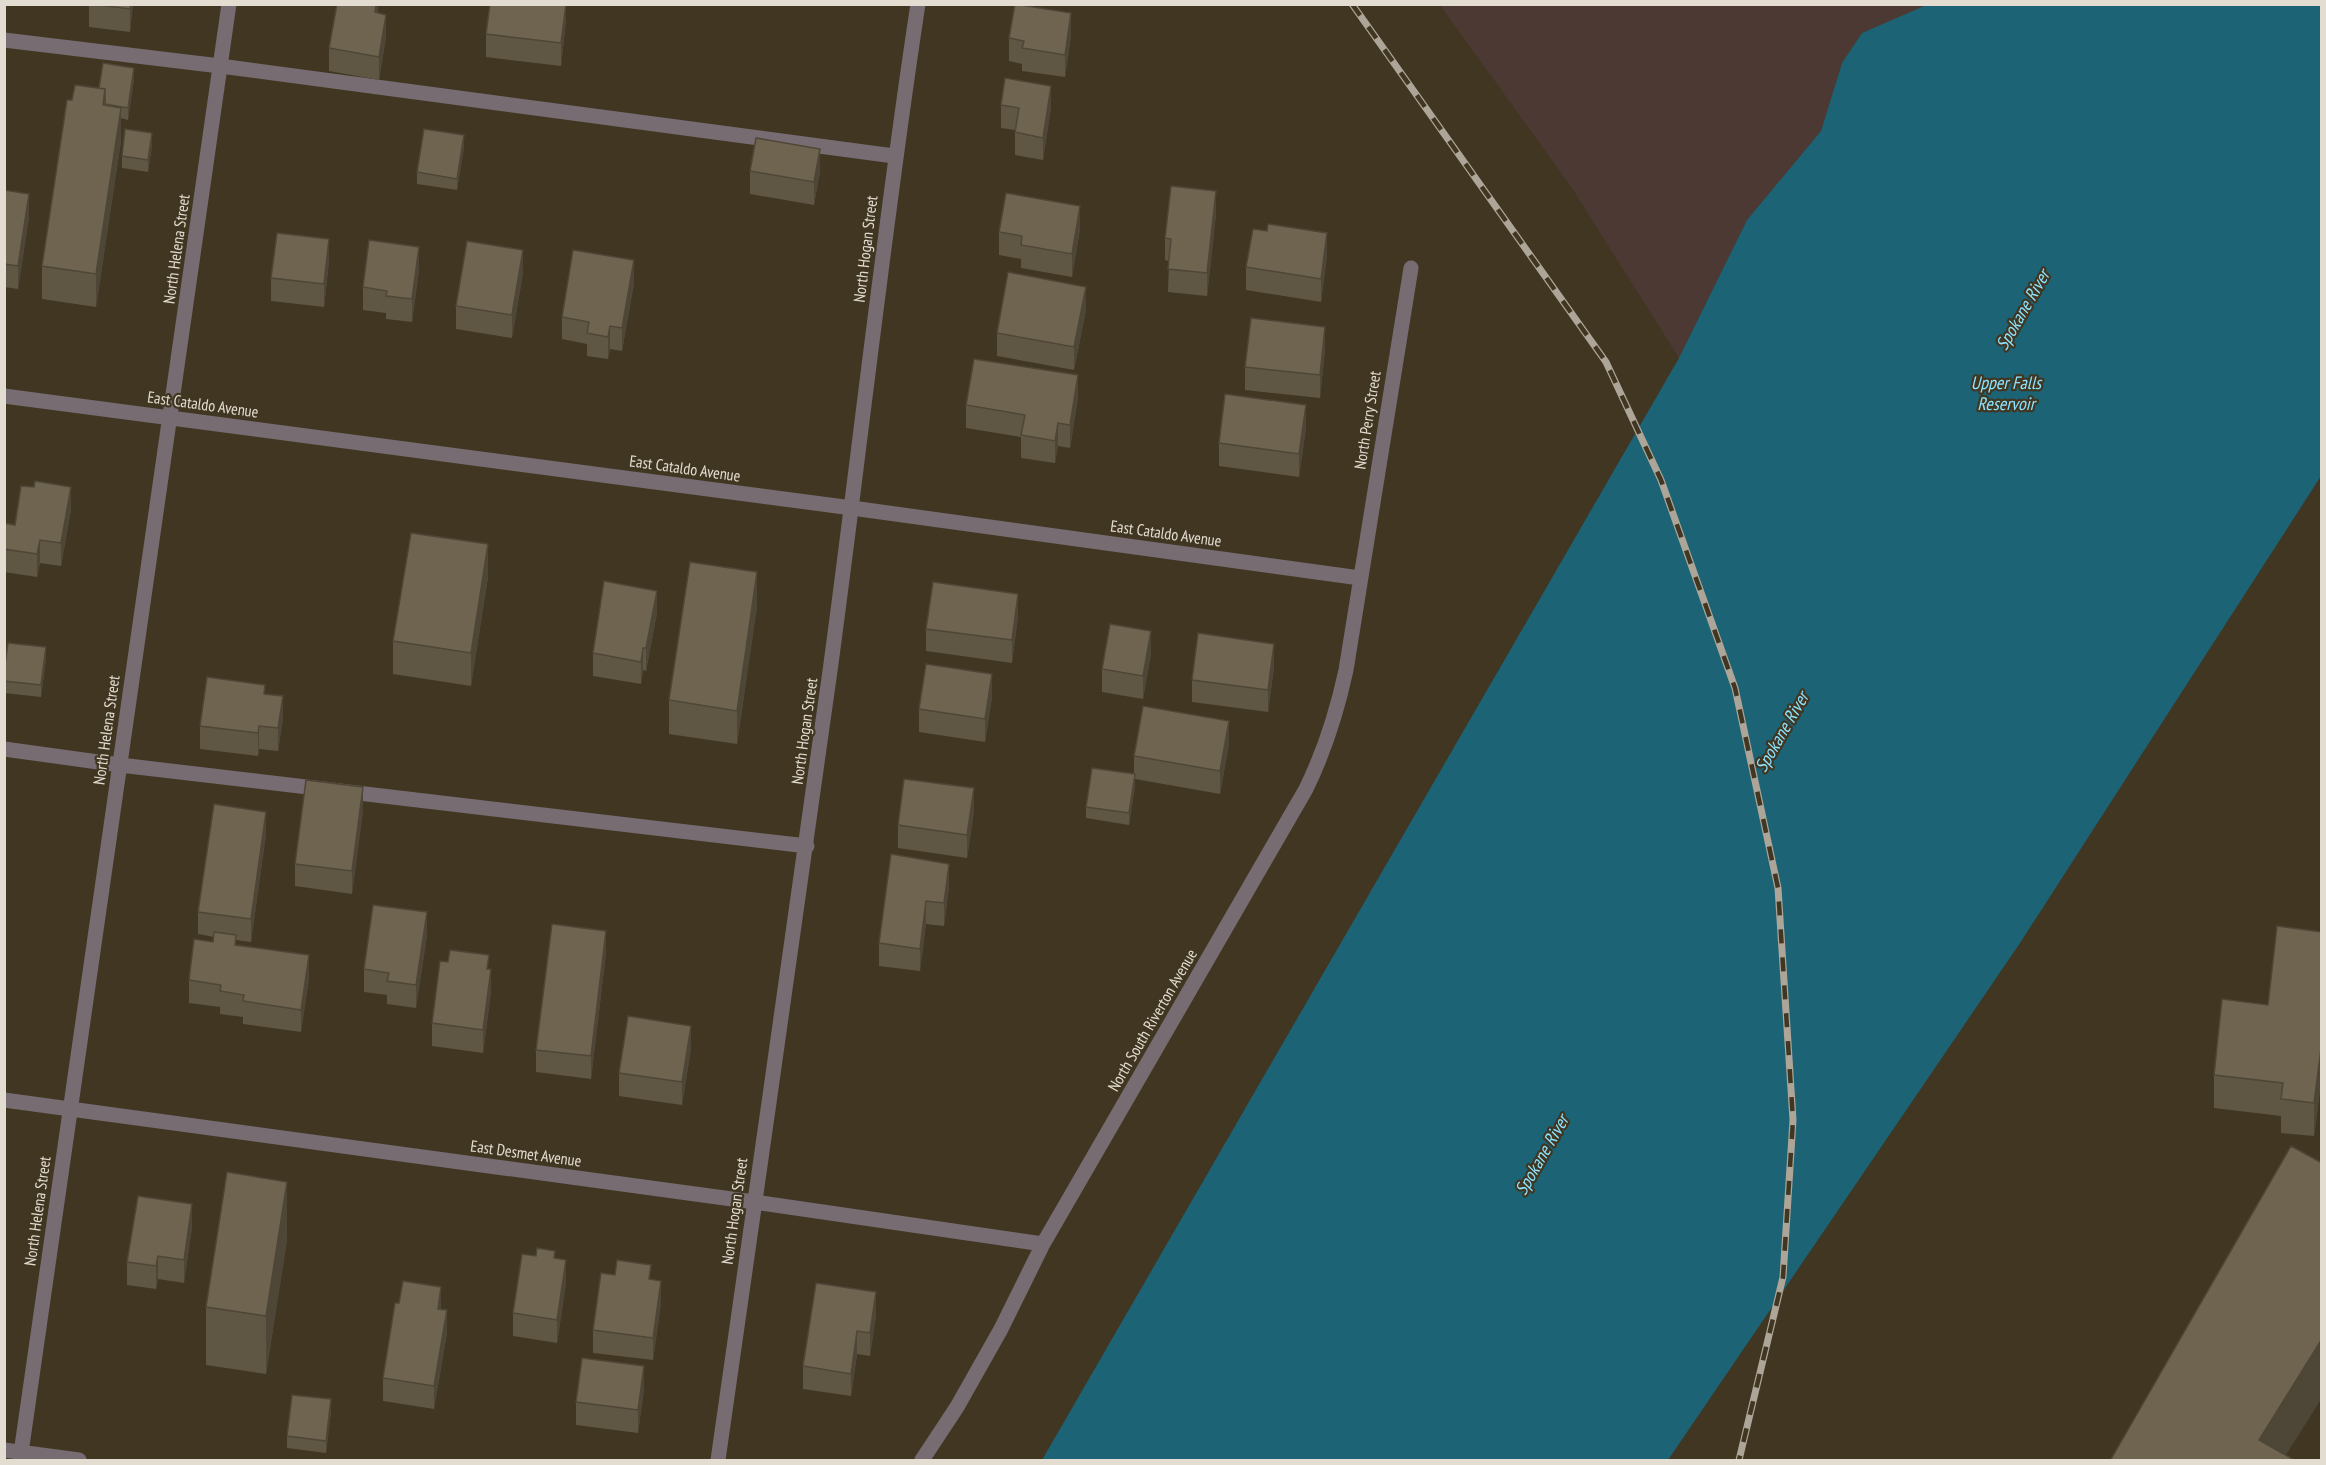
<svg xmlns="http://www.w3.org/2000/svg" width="2326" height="1465" font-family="'PT Sans Narrow',sans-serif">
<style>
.commercial{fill:#4d3934}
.water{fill:#1c6376}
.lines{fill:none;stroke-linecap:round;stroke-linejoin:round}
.minor{stroke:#766c71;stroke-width:15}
.rail-casing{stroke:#ada597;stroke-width:7}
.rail{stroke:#403622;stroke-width:4.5;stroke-dasharray:14;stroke-linecap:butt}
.wall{fill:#5f5644}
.shaded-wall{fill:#4e4637}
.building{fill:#6f644f;stroke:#4e4637;stroke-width:1.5}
.labels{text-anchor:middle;stroke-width:4.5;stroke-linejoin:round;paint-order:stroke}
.street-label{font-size:16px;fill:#e3ddd1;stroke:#403622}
.water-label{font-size:18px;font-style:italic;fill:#8ce3fe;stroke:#403622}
</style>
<rect width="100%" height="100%" fill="#403622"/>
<path class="commercial" d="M 1440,5 L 1929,5 L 1862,33 L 1842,63 L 1821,131 L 1747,220 L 1679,358 L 1572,188 Z"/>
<path class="water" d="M 1929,4 L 2321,5 L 2321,476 L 2020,943 L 1668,1460 L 1042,1460 L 1679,358 L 1747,220 L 1821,131 L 1842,63 L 1862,33 Z"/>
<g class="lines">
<path class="minor" d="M 4,40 L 220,66 L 894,156
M 4,396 L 852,508 L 1360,578
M 4,749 L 120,765 L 807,846
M 4,1100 L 754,1202 L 1043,1244
M 4,1450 L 79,1460
M 20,1460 L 229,4
M 718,1460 C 754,1197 795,934 830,671 C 860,449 884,226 918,4
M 922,1460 L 957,1407 L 1001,1329 L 1043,1244 L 1306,789 C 1325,750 1337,712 1346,670 L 1411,268"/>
<defs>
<path id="rail" d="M 1352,4 L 1606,362 L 1661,480 L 1735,688 L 1778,888 L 1793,1120 L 1783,1277 L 1739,1460"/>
</defs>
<use href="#rail" class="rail-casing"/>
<use href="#rail" class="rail"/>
</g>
<path class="wall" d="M 89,4 L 133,4 L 130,32 L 89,27 Z
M 378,4 L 378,13 L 386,37 L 379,80 L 329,71 L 329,48 Z
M 566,4 L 566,20 L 561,66 L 486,57 L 486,34 Z
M 1071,36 L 1065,77 L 1022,71 L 1022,64 L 1009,61 L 1009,38 Z
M 134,79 L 128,120 L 121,118 L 121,141 L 96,307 L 42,299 L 42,266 L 72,100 L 99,88 Z
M 1001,105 L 1051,108 L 1043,160 L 1015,155 L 1015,130 L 1001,128 Z
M 152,145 L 148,172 L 122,168 L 122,156 Z
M 464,147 L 457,190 L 417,184 L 417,172 Z
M 750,171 L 820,172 L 814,205 L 750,194 Z
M 4,190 L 29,217 L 18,289 L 4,287 Z
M 1216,214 L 1207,296 L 1168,292 L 1169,261 L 1165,260 L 1165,238 Z
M 1080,229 L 1072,277 L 1021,268 L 1021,259 L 999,255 L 999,232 Z
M 1267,231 L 1327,256 L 1321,302 L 1246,290 L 1246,267 Z
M 329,261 L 324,307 L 271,301 L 271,278 Z
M 419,270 L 412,322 L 386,319 L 386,313 L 363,310 L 363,287 Z
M 523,273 L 512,338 L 456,329 L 456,306 Z
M 634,283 L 622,351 L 610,349 L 608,359 L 587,356 L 587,344 L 562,339 L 562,317 Z
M 1086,310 L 1074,370 L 997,356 L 997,333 Z
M 1325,349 L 1320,398 L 1245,390 L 1245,367 Z
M 1078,398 L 1070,448 L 1058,446 L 1055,463 L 1021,458 L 1021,437 L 966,428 L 966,405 Z
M 1306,428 L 1299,477 L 1219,466 L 1219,443 Z
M 71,510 L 61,566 L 40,563 L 37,577 L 4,572 L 4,523 L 15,525 Z
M 488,577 L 471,686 L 393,674 L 393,641 Z
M 757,606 L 737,744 L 669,734 L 669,700 Z
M 657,613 L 646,671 L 643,670 L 641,684 L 593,676 L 593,653 Z
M 1018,616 L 1012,663 L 926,651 L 926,629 Z
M 1151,654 L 1143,699 L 1102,692 L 1102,669 Z
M 46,658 L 41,697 L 4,693 L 4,672 Z
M 1274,667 L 1268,712 L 1192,702 L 1192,680 Z
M 265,694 L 283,719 L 278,751 L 259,749 L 258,756 L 200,749 L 200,726 Z
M 992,697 L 985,742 L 919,732 L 919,709 Z
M 1229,744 L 1220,794 L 1135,779 L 1135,786 L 1129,825 L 1086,818 L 1086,807 L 1134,774 L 1134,756 Z
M 363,810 L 352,894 L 295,886 L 295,864 Z
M 974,811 L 967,858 L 898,848 L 898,825 Z
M 266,834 L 251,942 L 236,940 L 236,945 L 309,978 L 301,1032 L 243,1024 L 243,1017 L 220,1014 L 220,1007 L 189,1003 L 189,980 L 213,942 L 214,937 L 198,934 L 198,912 Z
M 891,854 L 949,887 L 944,926 L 926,924 L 920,971 L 879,966 L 879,943 Z
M 2322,932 L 2322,1074 L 2314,1136 L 2281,1133 L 2281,1116 L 2214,1108 L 2214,1075 L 2268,1005 Z
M 427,935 L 416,1008 L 387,1004 L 387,995 L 364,992 L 364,969 Z
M 606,953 L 591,1079 L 536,1072 L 536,1050 Z
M 489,969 L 491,992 L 483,1053 L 432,1046 L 432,1023 Z
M 691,1049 L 682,1105 L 619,1096 L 619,1073 Z
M 192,1227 L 184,1283 L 158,1279 L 156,1289 L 127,1285 L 127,1262 Z
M 287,1240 L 266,1374 L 206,1365 L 206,1307 Z
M 555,1258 L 566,1283 L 557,1343 L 513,1336 L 513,1313 Z
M 651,1279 L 661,1303 L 653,1360 L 593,1353 L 593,1330 Z
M 441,1309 L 447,1333 L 434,1409 L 383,1401 L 383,1378 Z
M 876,1315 L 870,1356 L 857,1354 L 851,1396 L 803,1389 L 803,1366 Z
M 644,1389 L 638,1433 L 576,1425 L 576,1402 Z
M 331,1411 L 326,1453 L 287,1448 L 287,1436 Z"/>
<path class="shaded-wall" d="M 131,4 L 133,4 L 130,32 L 130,9 Z
M 376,4 L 378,4 L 378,18 L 375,12 Z
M 566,4 L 566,20 L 561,66 L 561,43 Z
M 1071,13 L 1071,36 L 1065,77 L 1065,55 Z
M 386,15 L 386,37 L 379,80 L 379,57 Z
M 134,68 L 134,79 L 128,120 L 128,108 Z
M 1051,86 L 1051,108 L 1043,160 L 1043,138 Z
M 121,108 L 121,141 L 96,307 L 96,274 Z
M 152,133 L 152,145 L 148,172 L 148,160 Z
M 464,135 L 464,147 L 457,190 L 457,179 Z
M 820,149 L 820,172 L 814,205 L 814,182 Z
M 1216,191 L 1216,214 L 1207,296 L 1207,273 Z
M 29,194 L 29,217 L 18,289 L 18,266 Z
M 1080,206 L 1080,229 L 1072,277 L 1072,254 Z
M 1327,233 L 1327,256 L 1321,302 L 1321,279 Z
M 329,239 L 329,261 L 324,307 L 324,284 Z
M 419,247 L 419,270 L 412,322 L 412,299 Z
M 523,250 L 523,273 L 512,338 L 512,315 Z
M 634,260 L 634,283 L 622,351 L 622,328 Z
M 1086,287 L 1086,310 L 1074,370 L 1074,347 Z
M 610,326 L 610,349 L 608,359 L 608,337 Z
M 1325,327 L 1325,349 L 1320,398 L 1320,375 Z
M 1078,375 L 1078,398 L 1070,448 L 1070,425 Z
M 1306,405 L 1306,428 L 1299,477 L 1299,454 Z
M 1058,423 L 1058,446 L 1055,463 L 1055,441 Z
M 71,487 L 71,510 L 61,566 L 61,543 Z
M 40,540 L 40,563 L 37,577 L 37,554 Z
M 488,544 L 488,577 L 471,686 L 471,653 Z
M 757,572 L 757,606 L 737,744 L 737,711 Z
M 657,591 L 657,613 L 646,671 L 646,648 Z
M 1018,594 L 1018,616 L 1012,663 L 1012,640 Z
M 1151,631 L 1151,654 L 1143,699 L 1143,676 Z
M 1274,644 L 1274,667 L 1268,712 L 1268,690 Z
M 46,647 L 46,658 L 41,697 L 41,685 Z
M 643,648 L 643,670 L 641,684 L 641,662 Z
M 992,674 L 992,697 L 985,742 L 985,719 Z
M 283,696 L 283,719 L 278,751 L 278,728 Z
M 1229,721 L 1229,744 L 1220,794 L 1220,771 Z
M 259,726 L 259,749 L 258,756 L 258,733 Z
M 1135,774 L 1135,786 L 1129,825 L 1129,813 Z
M 363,787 L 363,810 L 352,894 L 352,871 Z
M 974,788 L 974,811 L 967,858 L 967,835 Z
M 266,812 L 266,834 L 251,942 L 251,919 Z
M 949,864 L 949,887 L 944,926 L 944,903 Z
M 926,901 L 926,924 L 920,971 L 920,949 Z
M 427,912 L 427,935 L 416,1008 L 416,985 Z
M 606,931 L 606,953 L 591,1079 L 591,1056 Z
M 309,955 L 309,978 L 301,1032 L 301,1010 Z
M 491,969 L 491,992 L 483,1053 L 483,1030 Z
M 691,1026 L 691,1049 L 682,1105 L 682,1082 Z
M 2322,1041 L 2322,1074 L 2314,1136 L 2314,1103 Z
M 287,1182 L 287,1240 L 266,1374 L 266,1316 Z
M 192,1204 L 192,1227 L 184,1283 L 184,1260 Z
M 158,1256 L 158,1279 L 156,1289 L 156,1266 Z
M 566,1260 L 566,1283 L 557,1343 L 557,1320 Z
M 661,1281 L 661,1303 L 653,1360 L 653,1338 Z
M 441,1287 L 441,1310 L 438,1309 Z
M 876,1292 L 876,1315 L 870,1356 L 870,1333 Z
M 447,1310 L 447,1333 L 434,1409 L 434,1386 Z
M 857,1331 L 857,1354 L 851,1396 L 851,1374 Z
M 2322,1339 L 2322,1398 L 2282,1461 L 2259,1440 Z
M 644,1366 L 644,1389 L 638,1433 L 638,1410 Z
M 331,1399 L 331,1411 L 326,1453 L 326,1441 Z"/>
<path class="building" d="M 91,4 L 131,4 L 130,9 Z
M 337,4 L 376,4 L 375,12 L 386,15 L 379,57 L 329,48 Z
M 490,4 L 566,4 L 561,43 L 486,34 Z
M 1015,4 L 1071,13 L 1065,55 L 1022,48 L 1024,41 L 1009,38 Z
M 103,63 L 134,68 L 128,108 L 105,104 L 105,89 L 99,88 Z
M 1005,78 L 1051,86 L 1043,138 L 1015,132 L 1019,108 L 1001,105 Z
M 75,85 L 105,89 L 103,105 L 121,108 L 96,274 L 42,266 L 67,100 L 72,100 Z
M 125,129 L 152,133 L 148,160 L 122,156 Z
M 424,129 L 464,135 L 457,179 L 417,172 Z
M 756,138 L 820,149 L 814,182 L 750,171 Z
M 1171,186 L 1216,191 L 1207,273 L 1168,269 L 1171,239 L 1165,238 Z
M 4,190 L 29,194 L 18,266 L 4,264 Z
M 1006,193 L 1080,206 L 1072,254 L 1021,245 L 1022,236 L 999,232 Z
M 1268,224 L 1327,233 L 1321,279 L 1246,267 L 1253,229 L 1267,231 Z
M 277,233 L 329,239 L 324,284 L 271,278 Z
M 369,240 L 419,247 L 412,299 L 386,296 L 387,291 L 363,287 Z
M 467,241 L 523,250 L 512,315 L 456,306 Z
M 573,250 L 634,260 L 622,328 L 610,326 L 608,337 L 587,333 L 589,322 L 562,317 Z
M 1008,272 L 1086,287 L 1074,347 L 997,333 Z
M 1251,318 L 1325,327 L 1320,375 L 1245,367 Z
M 974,359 L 1078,375 L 1070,425 L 1058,423 L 1055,441 L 1021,435 L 1025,415 L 966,405 Z
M 1225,394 L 1306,405 L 1299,454 L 1219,443 Z
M 35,481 L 71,487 L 61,543 L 40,540 L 37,554 L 4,549 L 4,523 L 15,525 L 21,486 L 34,487 Z
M 411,533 L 488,544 L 471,653 L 393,641 Z
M 690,562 L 757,572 L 737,711 L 669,700 Z
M 604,581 L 657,591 L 646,648 L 643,648 L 641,662 L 593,653 Z
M 933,582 L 1018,594 L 1012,640 L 926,629 Z
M 1110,624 L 1151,631 L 1143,676 L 1102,669 Z
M 1198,633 L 1274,644 L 1268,690 L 1192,680 Z
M 8,643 L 46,647 L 41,685 L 4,681 L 4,672 Z
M 926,664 L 992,674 L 985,719 L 919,709 Z
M 207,677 L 265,685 L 264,694 L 283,696 L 278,728 L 259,726 L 258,733 L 200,726 Z
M 1143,706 L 1229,721 L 1220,771 L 1134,756 Z
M 1092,768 L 1135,774 L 1129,813 L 1086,807 Z
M 904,779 L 974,788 L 967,835 L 898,825 Z
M 306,780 L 363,787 L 352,871 L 295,864 Z
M 214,804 L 266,812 L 251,919 L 198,912 Z
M 891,854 L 949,864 L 944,903 L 926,901 L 920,949 L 879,943 Z
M 373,905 L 427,912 L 416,985 L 387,981 L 389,973 L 364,969 Z
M 552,924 L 606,931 L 591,1056 L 536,1050 Z
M 2277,926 L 2322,932 L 2322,1041 L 2314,1103 L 2281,1099 L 2283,1083 L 2214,1075 L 2222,999 L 2268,1005 Z
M 214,932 L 236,935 L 235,945 L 309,955 L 301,1010 L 243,1001 L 244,995 L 220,991 L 221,985 L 189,980 L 194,939 L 213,942 Z
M 450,950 L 489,955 L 487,969 L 491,969 L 483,1030 L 432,1023 L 440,961 L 448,962 Z
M 628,1016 L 691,1026 L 682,1082 L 619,1073 Z
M 2291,1146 L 2322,1163 L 2322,1339 L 2259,1440 L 2296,1461 L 2110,1461 Z
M 227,1172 L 287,1182 L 266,1316 L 206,1307 Z
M 138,1196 L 192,1204 L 184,1260 L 158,1256 L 156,1266 L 127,1262 Z
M 537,1248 L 555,1251 L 554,1258 L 566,1260 L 557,1320 L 513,1313 L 522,1254 L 536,1256 Z
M 617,1260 L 651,1265 L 649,1279 L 661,1281 L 653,1338 L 593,1330 L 601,1273 L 615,1275 Z
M 403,1281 L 441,1287 L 438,1309 L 447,1310 L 434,1386 L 383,1378 L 395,1303 L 399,1303 Z
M 816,1283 L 876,1292 L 870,1333 L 857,1331 L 851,1374 L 803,1366 Z
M 582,1358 L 644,1366 L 638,1410 L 576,1402 Z
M 292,1395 L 331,1399 L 326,1441 L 287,1436 Z"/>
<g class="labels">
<g class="street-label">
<text transform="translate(176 249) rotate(-82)" y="6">North Helena Street</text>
<text transform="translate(865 249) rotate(-83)" y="6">North Hogan Street</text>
<text transform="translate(203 404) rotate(8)" y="6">East Cataldo Avenue</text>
<text transform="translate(1367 420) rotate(-81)" y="6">North Perry Street</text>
<text transform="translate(685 468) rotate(8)" y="6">East Cataldo Avenue</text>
<text transform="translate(1166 533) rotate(8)" y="6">East Cataldo Avenue</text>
<text transform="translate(106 730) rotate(-82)" y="6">North Helena Street</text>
<text transform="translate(804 731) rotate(-82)" y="6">North Hogan Street</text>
<text transform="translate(1152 1020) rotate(-60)" y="6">North South Riverton Avenue</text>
<text transform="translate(526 1153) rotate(8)" y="6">East Desmet Avenue</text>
<text transform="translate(37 1211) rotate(-82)" y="6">North Helena Street</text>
<text transform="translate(734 1211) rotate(-82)" y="6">North Hogan Street</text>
</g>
<g class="water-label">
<text transform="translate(2023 310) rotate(-60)" y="6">Spokane River</text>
<text x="2006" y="389">Upper Falls<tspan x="2006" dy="21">Reservoir</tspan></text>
<text transform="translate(1782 732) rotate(-60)" y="6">Spokane River</text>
<text transform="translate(1542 1155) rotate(-60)" y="6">Spokane River</text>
</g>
</g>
<rect width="2326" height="1465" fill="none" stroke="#e3ddd1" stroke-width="12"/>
</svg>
